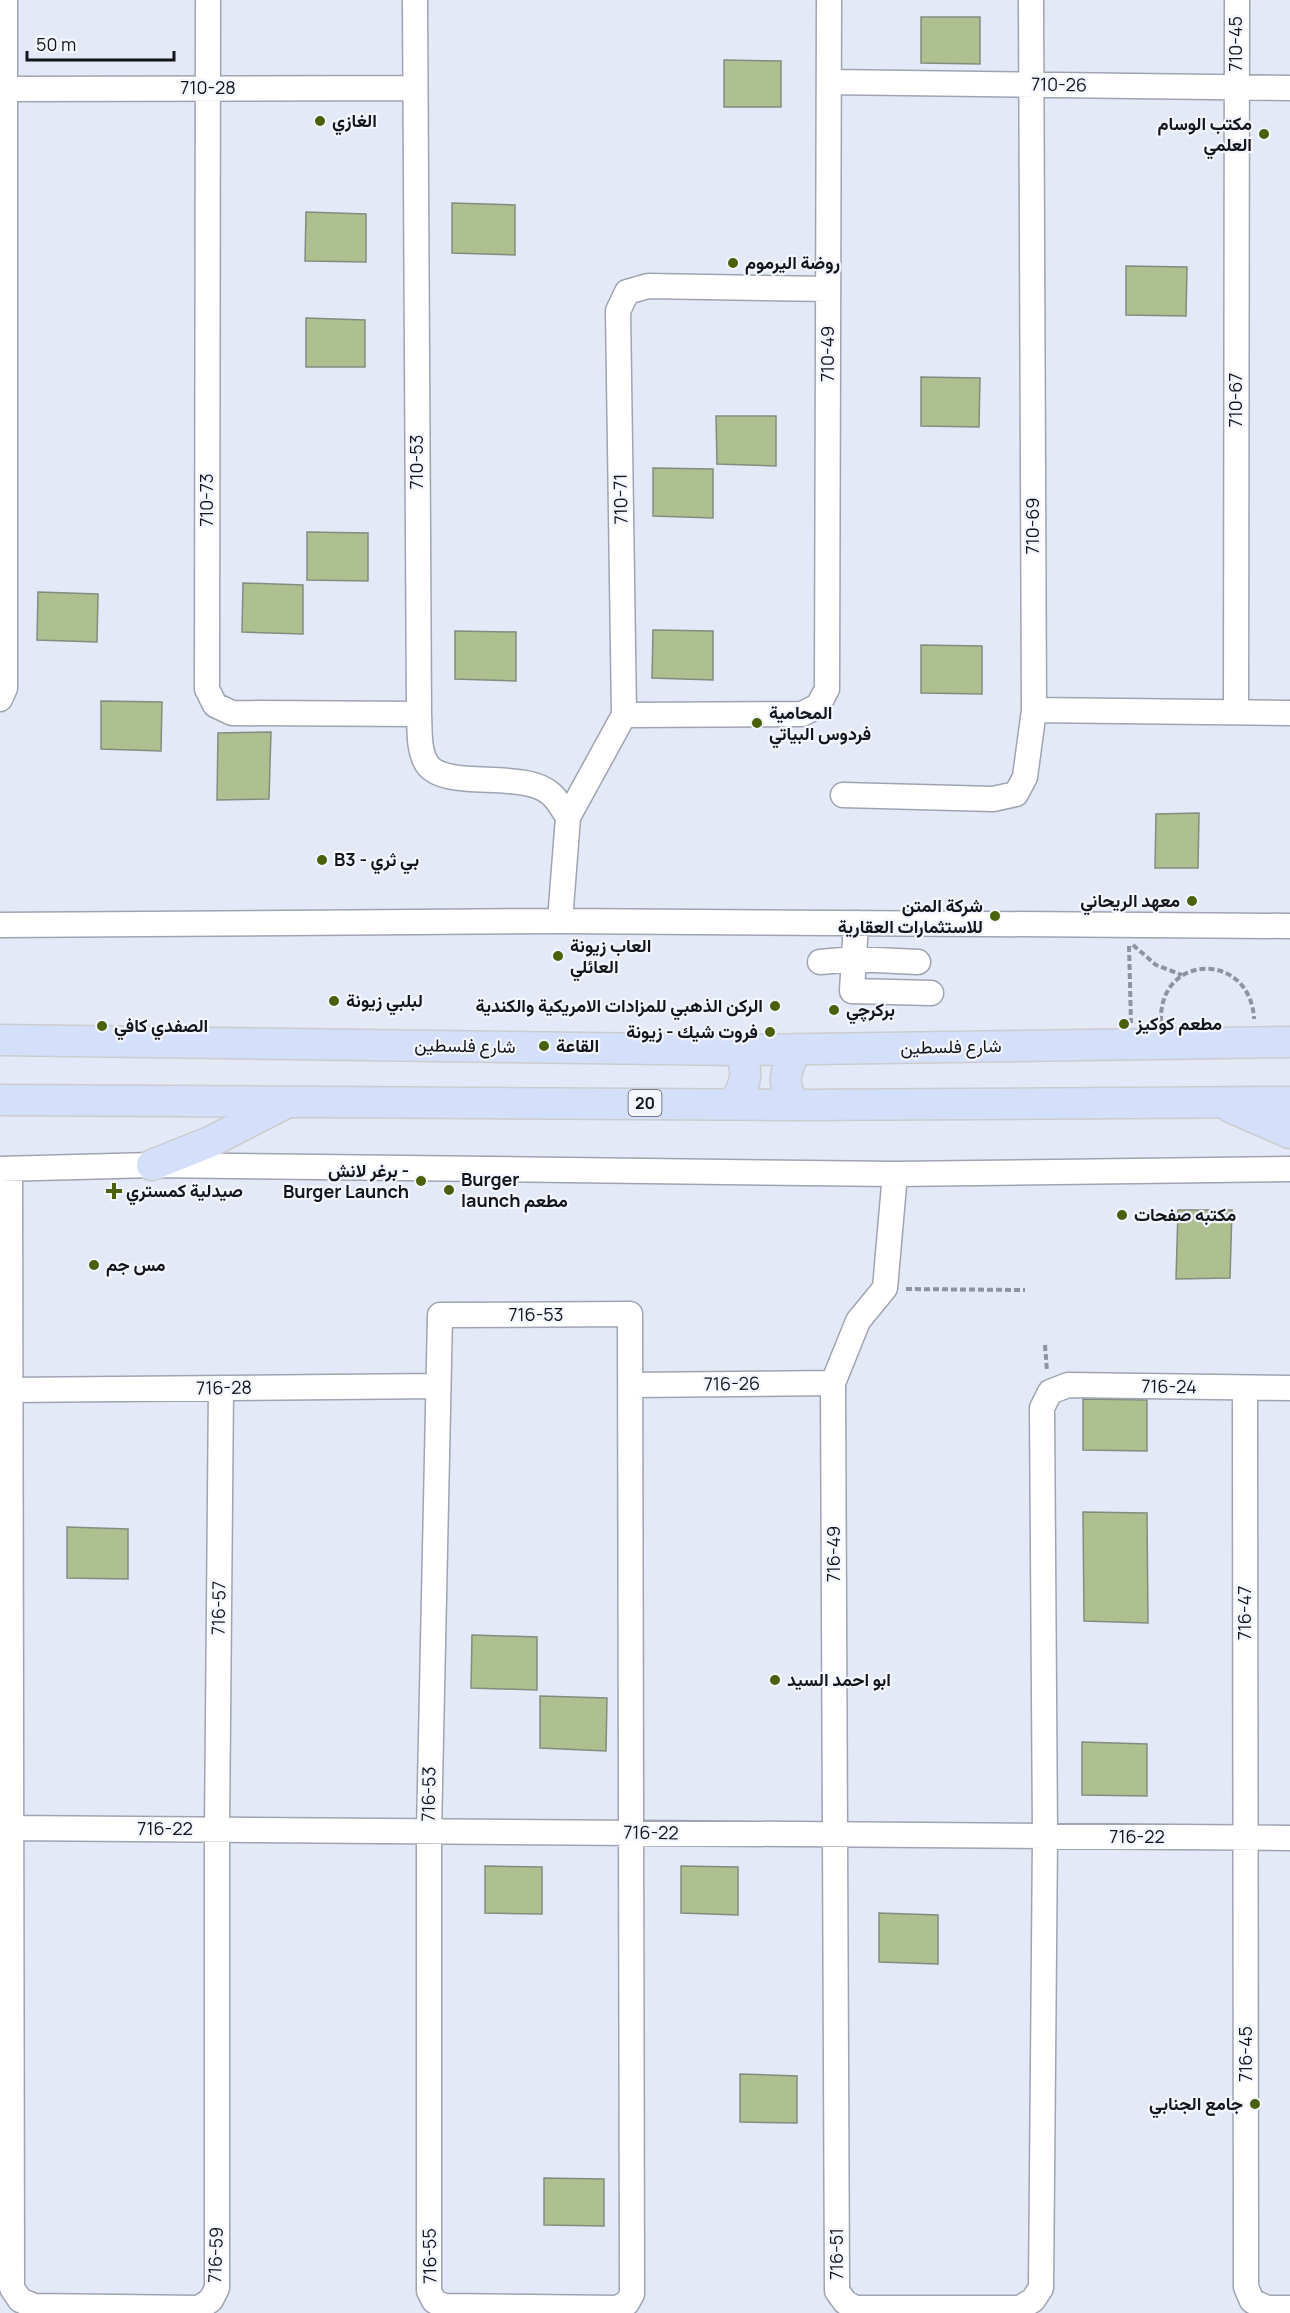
<svg xmlns="http://www.w3.org/2000/svg" width="1290" height="2313" font-family="Manrope,Vazirmatn,sans-serif">
<style>
.building{fill:#aebf90;stroke:#868b7f;stroke-width:1.5}
.lines{fill:none;stroke-linecap:round;stroke-linejoin:round}
.minor-casing{stroke:#9fa4b1;stroke-width:27}
.major-casing{stroke:#cbcccd;stroke-width:33}
.path{stroke:#8f939d;stroke-width:4;stroke-dasharray:6 3;stroke-linecap:butt}
.minor{stroke:#fff;stroke-width:24}
.major{stroke:#d4dffa;stroke-width:30}
.poi-dot{fill:#4a610c;stroke:#f3f6fe;stroke-width:2}
.labels{text-anchor:middle;stroke-width:4.5;stroke-linejoin:round;paint-order:stroke}
.shield{fill:#f3f6fe;stroke:#56585e;stroke-width:1.5}
.shield-label{font-size:16px;font-weight:bold;fill:#13151a}
.street-label{font-size:18px;fill:#13151a;stroke:#f3f6fe}
.poi-label{font-size:18px;font-weight:bold;fill:#13151a;stroke:#f3f6fe;text-anchor:start}
</style>
<rect width="100%" height="100%" fill="#e3e9f6"/>
<path class="building" d="M 921,17 L 980,17 L 980,64 L 921,63 Z
M 724,60 L 781,61 L 781,107 L 724,107 Z
M 452,203 L 515,205 L 515,255 L 452,253 Z
M 306,212 L 366,214 L 366,262 L 305,261 Z
M 1126,266 L 1187,267 L 1186,316 L 1126,315 Z
M 306,318 L 365,320 L 365,367 L 306,367 Z
M 921,377 L 980,378 L 979,427 L 921,426 Z
M 716,416 L 776,416 L 776,466 L 717,464 Z
M 653,468 L 713,469 L 713,518 L 653,516 Z
M 307,532 L 368,533 L 368,581 L 307,580 Z
M 243,583 L 303,585 L 303,634 L 242,632 Z
M 38,592 L 98,594 L 97,642 L 37,640 Z
M 653,630 L 713,631 L 713,680 L 652,678 Z
M 455,631 L 516,632 L 516,681 L 455,679 Z
M 921,645 L 982,646 L 982,694 L 921,693 Z
M 101,701 L 162,702 L 161,751 L 101,749 Z
M 271,732 L 269,799 L 217,800 L 218,733 Z
M 1199,813 L 1198,868 L 1155,868 L 1156,814 Z
M 1178,1210 L 1232,1210 L 1230,1278 L 1176,1279 Z
M 1083,1399 L 1147,1400 L 1147,1451 L 1083,1450 Z
M 1083,1512 L 1147,1513 L 1148,1623 L 1084,1621 Z
M 67,1527 L 128,1529 L 128,1579 L 67,1578 Z
M 472,1635 L 537,1637 L 537,1690 L 471,1688 Z
M 540,1696 L 607,1698 L 606,1751 L 540,1748 Z
M 1082,1742 L 1147,1744 L 1147,1796 L 1082,1795 Z
M 485,1866 L 542,1867 L 542,1914 L 485,1913 Z
M 681,1866 L 738,1867 L 738,1915 L 681,1913 Z
M 879,1913 L 938,1915 L 938,1964 L 879,1962 Z
M 740,2074 L 797,2076 L 797,2123 L 740,2122 Z
M 544,2178 L 604,2179 L 604,2226 L 544,2225 Z"/>
<g class="lines">
<defs>
<path id="minor" d="M 208,0 L 207,689 L 215,705 L 232,713 L 419,714
M 415,0 L 419,714 C 420,730 418,750 427,764 C 445,791 524,769 551,794 C 558,800 563,810 568,817
M 1031,0 L 1034,710 L 1290,713
M 829,82 L 1290,88
M 0,89 L 415,88
M 828,289 L 648,286 L 627,292 L 618,311 L 624,715 L 802,714 L 818,706 L 827,689 L 829,0
M 0,699 L 5,688 L 5,0
M 1236,712 L 1237,0
M 843,795 L 993,799 L 1016,794 L 1025,777 L 1034,710
M 560,921 L 568,817 L 624,715
M 856,923 L 852,991 L 931,993
M 0,925 L 560,921 L 1290,926
M 820,962 L 854,959 L 918,962
M 0,1169 L 152,1165 L 895,1174 L 1290,1169
M 10,1169 L 12,2288 L 20,2300 L 34,2306 L 199,2308 L 211,2300 L 217,2288 L 217,1829 L 221,1388
M 895,1174 L 885,1288 L 858,1321 L 833,1383 L 837,2291 L 845,2302 L 855,2308 L 1020,2308 L 1033,2300 L 1041,2288 L 1045,1836 L 1042,1408 L 1050,1392 L 1068,1385 L 1290,1388
M 630,1314 L 632,2294 L 627,2303 L 617,2308 L 444,2306 L 434,2301 L 429,2291 L 429,1831 L 440,1315 Z
M 631,1385 L 833,1383
M 1245,1388 L 1246,2287 L 1252,2301 L 1267,2308 L 1290,2308
M 10,1390 L 437,1386
M 11,1828 L 1290,1838"/>
<path id="major" d="M 0,1040 L 738,1050 L 1290,1042
M 0,1100 L 796,1105 L 1290,1102
M 734,1103 C 746,1084 750,1070 738,1050
M 796,1105 C 779,1084 786,1071 796,1049
M 1230,1107 L 1290,1133
M 152,1165 L 212,1141 L 286,1103"/>
</defs>
<use href="#minor" class="minor-casing"/>
<use href="#major" class="major-casing"/>
<path class="path" d="M 1133,945 L 1156,965 L 1182,975
M 1129,946 L 1131,1023
M 1161,1022 C 1158,952 1251,951 1254,1019
M 906,1289 L 1025,1290
M 1045,1345 L 1047,1371"/>
<use href="#minor" class="minor"/>
<use href="#major" class="major"/>
</g>
<g class="poi-dot">
<circle cx="320" cy="121" r="6"/>
<circle cx="1264" cy="134" r="6"/>
<circle cx="733" cy="263" r="6"/>
<circle cx="757" cy="723" r="6"/>
<circle cx="322" cy="860" r="6"/>
<circle cx="1192" cy="901" r="6"/>
<circle cx="995" cy="916" r="6"/>
<circle cx="558" cy="956" r="6"/>
<circle cx="334" cy="1001" r="6"/>
<circle cx="775" cy="1006" r="6"/>
<circle cx="834" cy="1010" r="6"/>
<circle cx="1124" cy="1024" r="6"/>
<circle cx="102" cy="1026" r="6"/>
<circle cx="770" cy="1032" r="6"/>
<circle cx="544" cy="1046" r="6"/>
<circle cx="421" cy="1181" r="6"/>
<circle cx="449" cy="1190" r="6"/>
<path d="M111 1182h6v6h6v6h-6v6h-6v-6h-6v-6h6z"/>
<circle cx="1122" cy="1215" r="6"/>
<circle cx="94" cy="1265" r="6"/>
<circle cx="775" cy="1680" r="6"/>
<circle cx="1255" cy="2104" r="6"/>
</g>
<g class="labels">
<rect class="shield" x="628.5" y="1090" width="33" height="26" rx="4.5"/>
<g class="shield-label">
<text x="645" y="1109">20</text>
</g>
<g class="street-label">
<text transform="translate(1236 44) rotate(-90)" y="6">710-45</text>
<text transform="translate(1059 85) rotate(1)" y="6">710-26</text>
<text x="208" y="94">710-28</text>
<text transform="translate(828 354) rotate(-90)" y="6">710-49</text>
<text transform="translate(1236 400) rotate(-90)" y="6">710-67</text>
<text transform="translate(417 462) rotate(-90)" y="6">710-53</text>
<text transform="translate(621 499) rotate(-91)" y="6">710-71</text>
<text transform="translate(207 500) rotate(-90)" y="6">710-73</text>
<text transform="translate(1033 526) rotate(-90)" y="6">710-69</text>
<text transform="translate(465 1046) rotate(1)" y="6">شارع فلسطين</text>
<text transform="translate(951 1047) rotate(-1)" y="6">شارع فلسطين</text>
<text x="536" y="1321">716-53</text>
<text transform="translate(732 1384) rotate(-1)" y="6">716-26</text>
<text transform="translate(1169 1387) rotate(1)" y="6">716-24</text>
<text transform="translate(224 1388) rotate(-1)" y="6">716-28</text>
<text transform="translate(834 1554) rotate(-90)" y="6">716-49</text>
<text transform="translate(219 1608) rotate(-89)" y="6">716-57</text>
<text transform="translate(1245 1613) rotate(-90)" y="6">716-47</text>
<text transform="translate(429 1794) rotate(-89)" y="6">716-53</text>
<text x="165" y="1835">716-22</text>
<text transform="translate(651 1833) rotate(1)" y="6">716-22</text>
<text x="1137" y="1843">716-22</text>
<text transform="translate(1246 2054) rotate(-90)" y="6">716-45</text>
<text transform="translate(837 2254) rotate(-90)" y="6">716-51</text>
<text transform="translate(216 2255) rotate(-88)" y="6">716-59</text>
<text transform="translate(430 2256) rotate(-91)" y="6">716-55</text>
</g>
<g class="poi-label">
<text x="332" y="127">الغازي</text>
<text x="1252" y="130" text-anchor="end">مكتب الوسام<tspan x="1252" dy="21">العلمي</tspan></text>
<text x="745" y="269">روضة اليرموم</text>
<text x="769" y="719">المحامية<tspan x="769" dy="21">فردوس البياتي</tspan></text>
<text x="334" y="866">B3 - بي ثري</text>
<text x="1180" y="907" text-anchor="end">معهد الريحاني</text>
<text x="983" y="912" text-anchor="end">شركة المتن<tspan x="983" dy="21">للاستثمارات العقارية</tspan></text>
<text x="570" y="952">العاب زيونة<tspan x="570" dy="21">العائلي</tspan></text>
<text x="346" y="1007">لبلبي زيونة</text>
<text x="763" y="1012" text-anchor="end">الركن الذهبي للمزادات الامريكية والكندية</text>
<text x="846" y="1016">بركرچي</text>
<text x="1136" y="1030">مطعم كوكيز</text>
<text x="114" y="1032">الصفدي كافي</text>
<text x="758" y="1038" text-anchor="end">فروت شيك - زيونة</text>
<text x="556" y="1052">القاعة</text>
<text x="409" y="1177" text-anchor="end">برغر لانش -<tspan x="409" dy="21">Burger Launch</tspan></text>
<text x="461" y="1186">Burger<tspan x="461" dy="21">launch مطعم</tspan></text>
<text x="126" y="1197">صيدلية كمستري</text>
<text x="1134" y="1221">مكتبه صفحات</text>
<text x="106" y="1271">مس جم</text>
<text x="787" y="1686">ابو احمد السيد</text>
<text x="1243" y="2110" text-anchor="end">جامع الجنابي</text>
</g>
</g>
<path d="M27 51v9h147v-9" fill="none" stroke="#13151a" stroke-width="3"/>
<text x="36" y="51" font-size="18" fill="#13151a" stroke="#f3f6fe" stroke-width="4.5" paint-order="stroke">50 m</text>
</svg>
